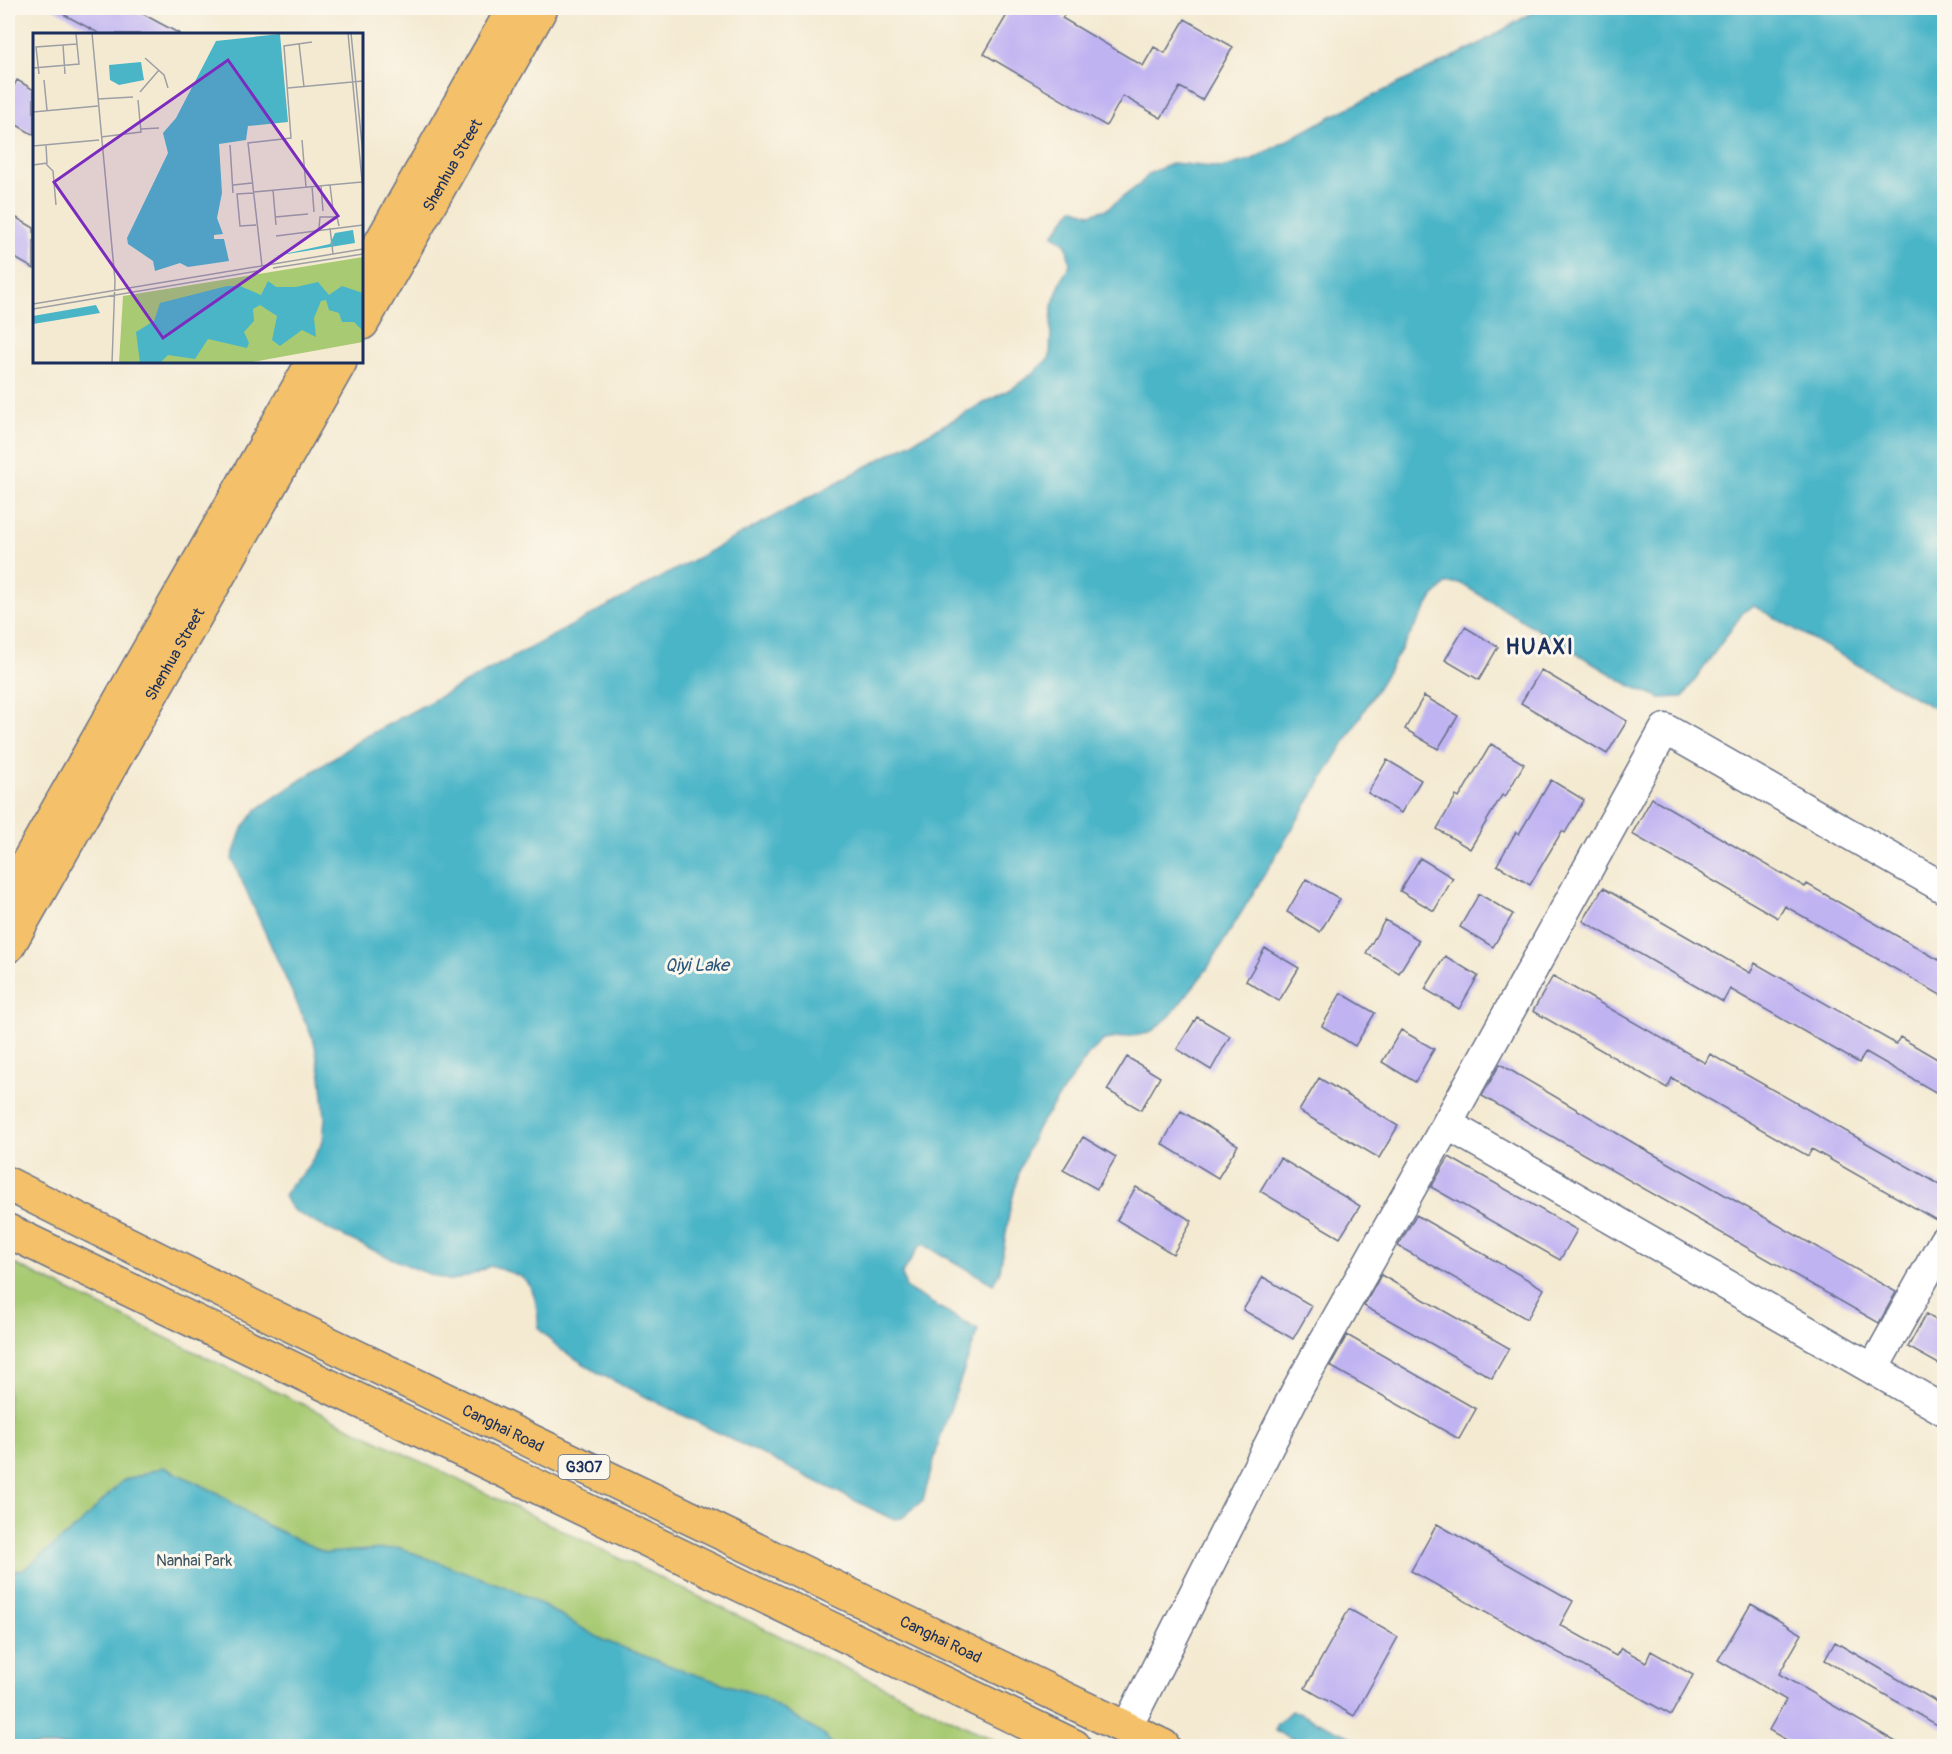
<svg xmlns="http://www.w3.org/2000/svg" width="1952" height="1754" font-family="Pangolin,sans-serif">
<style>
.green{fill:#a8ca73;stroke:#627c68;stroke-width:1.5}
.water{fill:#4bb5c8;stroke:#337293;stroke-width:1.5}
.building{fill:#c0b3f2}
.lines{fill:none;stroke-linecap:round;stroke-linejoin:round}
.minor-casing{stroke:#677087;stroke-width:33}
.major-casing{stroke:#677087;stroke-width:36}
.minor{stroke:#fff;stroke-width:30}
.major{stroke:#f4c16a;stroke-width:33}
.labels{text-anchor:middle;stroke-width:6;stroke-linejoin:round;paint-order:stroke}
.shield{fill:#fbf7ec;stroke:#5e6b89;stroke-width:1.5}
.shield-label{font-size:15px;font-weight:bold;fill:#1b2f5e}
.street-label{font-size:16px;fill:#1b2f5e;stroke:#fbf7ec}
.park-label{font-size:16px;fill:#3e5663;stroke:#fbf7ec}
.water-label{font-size:18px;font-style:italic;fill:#29577e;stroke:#fbf7ec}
.district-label{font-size:22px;font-weight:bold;letter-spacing:1.5px;fill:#1b2f5e;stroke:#fbf7ec}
.inset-road{fill:none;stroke:#9d9fa4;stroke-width:1.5}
.view{fill:#7b2cbf;fill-opacity:0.15;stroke:#7b2cbf;stroke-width:3}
.inset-edge{fill:none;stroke:#1b2f5e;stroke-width:3}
</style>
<rect width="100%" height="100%" fill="#fbf7ec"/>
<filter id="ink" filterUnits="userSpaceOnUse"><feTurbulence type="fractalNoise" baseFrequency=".0167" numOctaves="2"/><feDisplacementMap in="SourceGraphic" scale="12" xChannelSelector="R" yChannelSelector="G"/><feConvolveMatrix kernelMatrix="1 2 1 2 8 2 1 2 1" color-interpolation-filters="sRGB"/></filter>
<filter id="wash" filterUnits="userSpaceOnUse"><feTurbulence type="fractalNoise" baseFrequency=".008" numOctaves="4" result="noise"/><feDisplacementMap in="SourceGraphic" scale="24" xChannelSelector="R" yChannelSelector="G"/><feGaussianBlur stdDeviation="1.35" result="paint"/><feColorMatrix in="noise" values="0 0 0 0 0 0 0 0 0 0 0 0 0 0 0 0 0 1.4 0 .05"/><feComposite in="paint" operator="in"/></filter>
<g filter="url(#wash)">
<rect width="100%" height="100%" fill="#f4ead2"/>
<path class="green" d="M 8,1261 L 1006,1746 L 8,1746 Z"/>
<path class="water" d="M 1540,8 L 1944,8 L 1944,714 L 1754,606 L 1744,611 L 1683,697 L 1661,698 L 1631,686 L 1460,583 L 1446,584 L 1433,597 L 1207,969 L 1170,1016 L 1150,1033 L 1104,1040 L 1088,1055 L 1036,1130 L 1020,1169 L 1010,1208 L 1000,1271 L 993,1284 L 923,1244 L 919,1247 L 902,1274 L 906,1288 L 978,1330 L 941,1435 L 923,1500 L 902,1518 L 892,1519 L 600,1374 L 560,1349 L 539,1329 C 537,1312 537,1284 519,1276 C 510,1272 500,1269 490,1266 C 478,1272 465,1279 451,1280 C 436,1281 304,1220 291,1208 C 288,1205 286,1199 284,1196 L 291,1184 L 303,1174 L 316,1154 L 323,1141 L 325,1117 L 321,1076 L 314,1041 L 232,859 L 241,831 L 256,810 L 363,738 L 1014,387 L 1033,373 L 1050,357 L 1052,306 L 1062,279 L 1070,264 L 1066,244 L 1053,235 L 1073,208 L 1090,214 L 1107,209 L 1140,184 L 1150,173 L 1173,163 L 1221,168 L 1253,159 L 1334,115 L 1474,47 Z
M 163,1467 L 216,1492 L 264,1524 L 326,1553 L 400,1548 L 519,1592 L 603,1640 L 684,1671 L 759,1695 L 822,1734 L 834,1746 L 8,1746 L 8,1571 L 23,1570 L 79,1525 L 122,1481 Z
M 1292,1710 L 1371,1746 L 1309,1746 L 1275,1731 L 1276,1725 Z"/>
<g id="blocks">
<path class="building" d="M 52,8 L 132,8 L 180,34 L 100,34 Z
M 1011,8 L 1069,8 L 1062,18 L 1143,66 L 1154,47 L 1165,53 L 1185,19 L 1233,47 L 1202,100 L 1180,87 L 1161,118 L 1123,96 L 1106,126 L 984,54 Z
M 17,80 L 34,90 L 34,135 L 8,120 L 8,98 Z
M 8,213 L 34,228 L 34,269 L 8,254 Z
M 1465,627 L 1498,647 L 1479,680 L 1445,660 Z
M 1541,670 L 1627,721 L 1607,754 L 1521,703 Z
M 1424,696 L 1458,716 L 1438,749 L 1405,729 Z
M 1491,744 L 1524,764 L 1505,797 L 1502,795 L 1470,849 L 1437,829 L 1456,796 L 1459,798 Z
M 1387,760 L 1421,780 L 1401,813 L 1368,793 Z
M 1551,780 L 1584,800 L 1565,833 L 1562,831 L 1530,885 L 1497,865 L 1516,832 L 1519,834 Z
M 1652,798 L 1805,887 L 1807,884 L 1944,963 L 1944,997 L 1785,906 L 1778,918 L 1632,834 Z
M 1420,858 L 1453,878 L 1434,911 L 1400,891 Z
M 1306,879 L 1340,899 L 1320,932 L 1287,912 Z
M 1603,888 L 1750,973 L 1755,963 L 1896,1044 L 1900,1037 L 1944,1063 L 1944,1097 L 1866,1052 L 1859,1063 L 1730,989 L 1723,1002 L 1583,921 Z
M 1479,894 L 1513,914 L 1493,947 L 1460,927 Z
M 1385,920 L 1419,940 L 1399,973 L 1366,953 Z
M 1265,948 L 1299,968 L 1279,1001 L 1246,981 Z
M 1445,956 L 1478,976 L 1459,1009 L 1425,989 Z
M 1553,976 L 1705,1063 L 1710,1054 L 1944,1187 L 1944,1206 L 1936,1220 L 1812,1149 L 1808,1156 L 1672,1078 L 1667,1088 L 1533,1011 Z
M 1341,993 L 1375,1013 L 1355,1046 L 1322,1026 Z
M 1197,1017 L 1230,1036 L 1211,1070 L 1177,1049 Z
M 1401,1030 L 1434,1049 L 1415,1082 L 1382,1062 Z
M 1127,1057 L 1160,1077 L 1141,1110 L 1107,1090 Z
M 1500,1064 L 1637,1145 L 1896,1292 L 1879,1323 L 1482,1096 Z
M 1319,1078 L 1398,1126 L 1379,1158 L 1299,1111 Z
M 1181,1111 L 1238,1145 L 1218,1178 L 1162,1144 Z
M 1083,1137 L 1116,1157 L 1097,1189 L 1063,1170 Z
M 1449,1157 L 1577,1230 L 1560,1260 L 1431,1187 Z
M 1280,1158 L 1360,1206 L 1340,1238 L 1260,1191 Z
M 1136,1187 L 1192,1221 L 1173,1254 L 1117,1220 Z
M 1416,1215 L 1544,1289 L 1527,1319 L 1398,1246 Z
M 1381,1275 L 1509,1348 L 1492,1378 L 1364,1306 Z
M 1263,1277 L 1312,1306 L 1293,1339 L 1243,1310 Z
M 1926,1314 L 1944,1325 L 1944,1367 L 1908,1347 Z
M 1347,1335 L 1476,1409 L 1459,1439 L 1330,1366 Z
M 1437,1524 L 1573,1601 L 1560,1625 L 1616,1656 L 1621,1648 L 1646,1662 L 1651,1651 L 1693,1675 L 1671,1715 L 1411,1571 Z
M 1751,1604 L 1802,1634 L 1779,1674 L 1903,1746 L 1797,1746 L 1769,1730 L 1786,1700 L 1718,1660 Z
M 1349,1609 L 1398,1637 L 1354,1716 L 1305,1688 Z
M 1835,1642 L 1944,1706 L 1944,1729 L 1825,1660 Z"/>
</g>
</g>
<g filter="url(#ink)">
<use href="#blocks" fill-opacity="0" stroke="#677087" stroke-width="1.5"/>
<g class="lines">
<defs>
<path id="minor" d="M 1447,1124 L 1944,1410
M 1873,1369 L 1944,1241
M 1126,1729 L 1298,1388 L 1447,1124 L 1665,729 L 1944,888"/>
<g id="major">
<path d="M 362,276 L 514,8"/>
<path id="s1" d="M 362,323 L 541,8"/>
<path d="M 8,897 L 313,362"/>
<path id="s2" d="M 8,946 L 340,362"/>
<path id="s3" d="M 8,1184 L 276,1318 L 1163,1746"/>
<path d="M 8,1231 L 1074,1746"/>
</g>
</defs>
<use href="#minor" class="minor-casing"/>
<use href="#major" class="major-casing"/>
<use href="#minor" class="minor"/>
<use href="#major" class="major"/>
</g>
</g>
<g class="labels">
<rect class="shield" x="558.5" y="1455" width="51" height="24" rx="4.5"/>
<g class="shield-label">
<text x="584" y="1472">G307</text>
</g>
<g class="street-label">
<text dy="6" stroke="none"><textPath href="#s1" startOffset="182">Shenhua Street</textPath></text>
<text dy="6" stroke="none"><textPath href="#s2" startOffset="336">Shenhua Street</textPath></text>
<text dy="6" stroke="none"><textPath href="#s3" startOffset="552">Canghai Road</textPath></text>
<text dy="6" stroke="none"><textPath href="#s3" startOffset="1038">Canghai Road</textPath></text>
</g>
<g class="park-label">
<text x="194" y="1566">Nanhai Park</text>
</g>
<g class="water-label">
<text x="697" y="971">Qiyi Lake</text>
</g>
<g class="district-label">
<text x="1540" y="654">HUAXI</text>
</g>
</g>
<g transform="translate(33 33)">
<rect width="330" height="330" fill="#f4ead2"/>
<path d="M 330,224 L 330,309 L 214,330 L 86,330 L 90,263 Z" fill="#a8ca73"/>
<path d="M 247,1 L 255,89 L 215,93 L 213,107 L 186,111 L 189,160 L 184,185 L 190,201 L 181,202 L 181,206 L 191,206 L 196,228 L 155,234 L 147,230 L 122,238 L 120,228 L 95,211 L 94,205 L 135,120 L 130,100 L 143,85 L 183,8 ZM 108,29 L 111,47 L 86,52 L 77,47 L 76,32 ZM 320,197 L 322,210 L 242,223 L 297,211 L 302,200 ZM 235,248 L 243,254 L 263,254 L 285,249 L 296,262 L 309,253 L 330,260 L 330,298 L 321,289 L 309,289 L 306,280 L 296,277 L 293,267 L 288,268 L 281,285 L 283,304 L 269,297 L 247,313 L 239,307 L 244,283 L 227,272 L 220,276 L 221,288 L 211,299 L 216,310 L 214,315 L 175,306 L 162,326 L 135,322 L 127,330 L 107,330 L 103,299 L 121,288 L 127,270 L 194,253 L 207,253 L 228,262 ZM 63,272 L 67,280 L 0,291 L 0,283 Z" fill="#4bb5c8"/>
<path class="inset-road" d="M 59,0 L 82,247 L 79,330M 315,0 L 330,158M 318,0 L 330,122M 266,10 L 271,54M 112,25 L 131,42 L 135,55M 0,35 L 46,31 L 43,1M 6,41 L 3,14 L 30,12M 32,41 L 30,12 L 44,11M 11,47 L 14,77M 255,55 L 330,48M 107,59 L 126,37M 65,66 L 100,64M 0,79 L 65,73M 108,96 L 126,95M 68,104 L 108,99 L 105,67M 269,107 L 273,154M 197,112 L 200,160M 0,113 L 66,107M 13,131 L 20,138 L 23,172M 0,132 L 14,130 L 13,112M 200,152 L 219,150M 297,152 L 300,177M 279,153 L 281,179M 288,153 L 290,178M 240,157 L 243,192M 220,159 L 329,149M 220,160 L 204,161 L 207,193 L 223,192M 242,184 L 275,181M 286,195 L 287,184 L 304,184 L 306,193M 297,195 L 300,221M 243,203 L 330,192M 229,233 L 215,110 L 258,105 L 251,13 L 279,9M 240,235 L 330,221M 0,271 L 330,216M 0,276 L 224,238"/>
<path class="view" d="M 195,27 L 305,183 L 130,305 L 21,149 Z"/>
<rect width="330" height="330" class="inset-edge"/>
</g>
<rect width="1952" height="1754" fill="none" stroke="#fbf7ec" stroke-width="30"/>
</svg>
